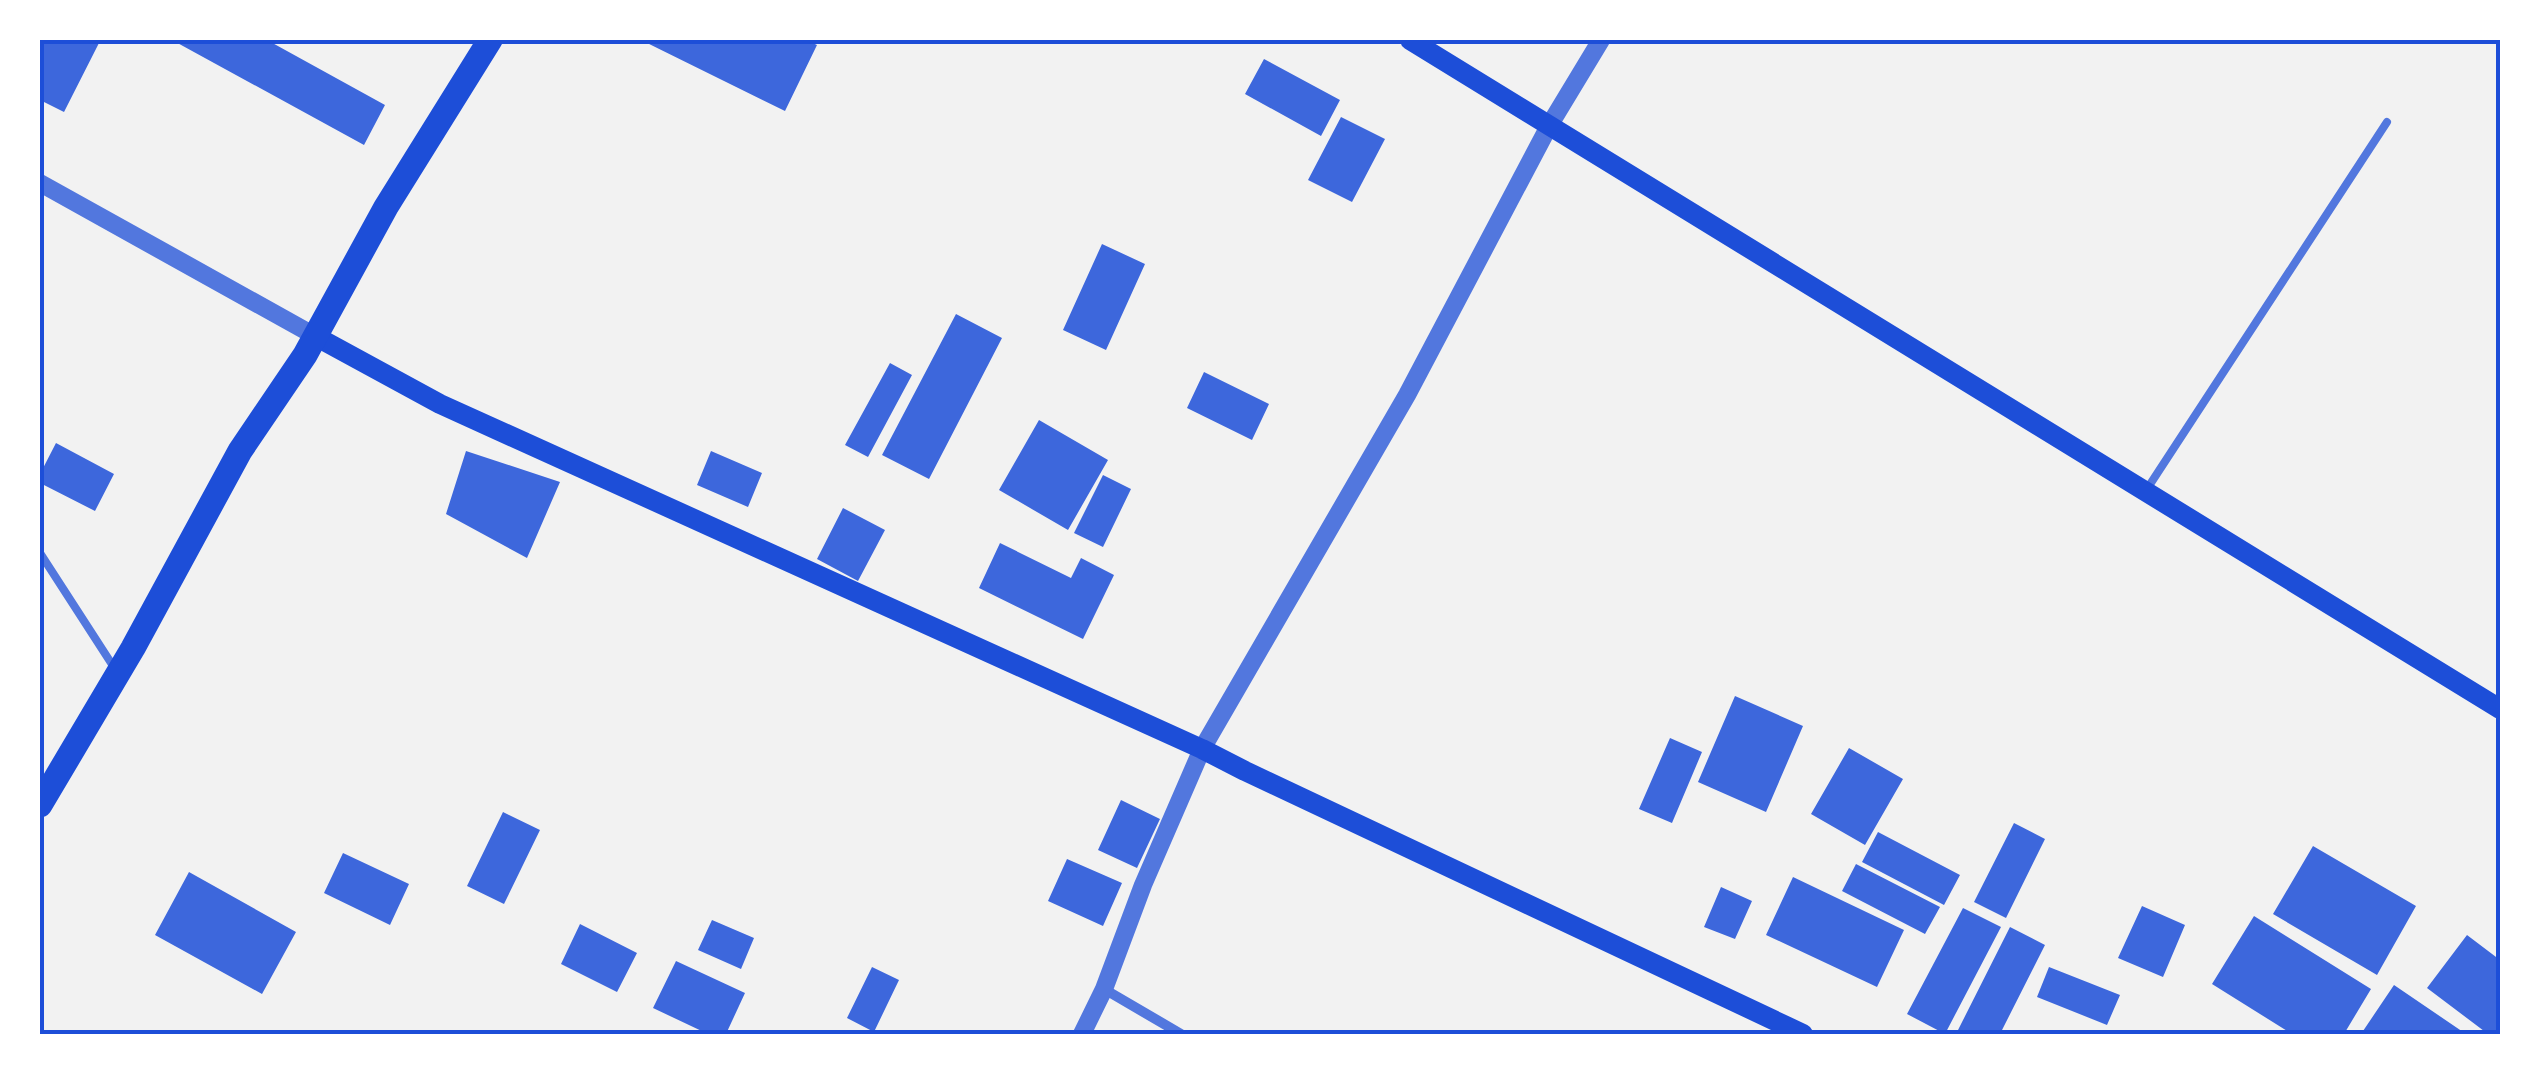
<svg xmlns="http://www.w3.org/2000/svg" width="2540" height="1074" font-family="'DejaVu Sans',sans-serif">
<style>
.building{fill:#3d67dc}
.lines{fill:none;stroke-linecap:round;stroke-linejoin:round}
.service{stroke:#5277de;stroke-width:8}
.minor{stroke:#5277de;stroke-width:10}
.tertiary{stroke:#5277de;stroke-width:18}
.secondary{stroke:#1d4ed8;stroke-width:20}
.primary{stroke:#1d4ed8;stroke-width:25}
.neatline{fill:none;stroke:#1d4ed8;stroke-width:4}
</style>
<rect width="100%" height="100%" fill="#f2f2f2"/>
<path class="building" d="M 40,40 L 94,40 L 99,43 L 64,112 L 40,100 Z
M 172,40 L 267,40 L 385,105 L 364,145 Z
M 641,40 L 806,40 L 817,45 L 785,111 Z
M 1264,59 L 1340,100 L 1321,136 L 1245,94 Z
M 1341,117 L 1385,139 L 1352,202 L 1308,180 Z
M 1102,244 L 1145,264 L 1106,350 L 1063,330 Z
M 956,314 L 1002,338 L 929,479 L 882,455 Z
M 890,363 L 912,375 L 868,457 L 845,445 Z
M 1204,372 L 1269,404 L 1252,440 L 1187,408 Z
M 1039,420 L 1108,460 L 1068,530 L 999,490 Z
M 56,443 L 114,474 L 95,511 L 40,483 L 40,474 Z
M 466,451 L 560,482 L 527,558 L 446,514 Z
M 711,451 L 762,473 L 748,507 L 697,485 Z
M 1103,475 L 1131,489 L 1103,547 L 1074,533 Z
M 843,508 L 885,530 L 858,581 L 817,559 Z
M 1000,543 L 1071,578 L 1081,558 L 1114,575 L 1083,639 L 979,588 Z
M 1735,696 L 1803,726 L 1766,812 L 1698,782 Z
M 1670,738 L 1702,752 L 1672,823 L 1639,809 Z
M 1849,748 L 1903,779 L 1865,845 L 1811,814 Z
M 1121,800 L 1160,819 L 1137,868 L 1098,850 Z
M 503,812 L 540,830 L 504,904 L 467,886 Z
M 2014,823 L 2045,839 L 2006,918 L 1974,902 Z
M 1878,832 L 1960,875 L 1944,905 L 1862,862 Z
M 2313,846 L 2416,906 L 2377,975 L 2273,914 Z
M 343,853 L 409,884 L 390,925 L 324,893 Z
M 1067,859 L 1122,883 L 1103,926 L 1048,901 Z
M 1856,864 L 1940,907 L 1925,934 L 1842,891 Z
M 189,872 L 296,932 L 262,994 L 155,935 Z
M 1793,877 L 1904,930 L 1877,987 L 1766,935 Z
M 1721,887 L 1752,901 L 1735,939 L 1704,927 Z
M 2142,906 L 2185,925 L 2163,977 L 2118,958 Z
M 1963,908 L 2001,927 L 1945,1034 L 1907,1014 Z
M 2254,916 L 2371,989 L 2344,1034 L 2292,1034 L 2212,984 Z
M 712,920 L 754,938 L 741,969 L 698,950 Z
M 580,924 L 637,953 L 617,992 L 561,964 Z
M 2010,927 L 2045,945 L 2000,1034 L 1956,1034 Z
M 2467,935 L 2500,960 L 2500,1034 L 2488,1034 L 2427,988 Z
M 676,961 L 745,993 L 726,1034 L 708,1034 L 653,1008 Z
M 872,967 L 899,980 L 874,1032 L 847,1018 Z
M 2049,967 L 2120,995 L 2107,1025 L 2037,997 Z
M 2394,985 L 2466,1034 L 2361,1034 Z"/>
<g class="lines">
<path class="service" d="M 2147,489 L 2387,122
M 40,553 L 115,669"/>
<path class="minor" d="M 1104,989 L 1181,1034"/>
<path class="tertiary" d="M 40,183 L 315,336
M 1082,1034 L 1104,989 L 1143,885 L 1202,749 L 1407,395 L 1549,126 L 1601,40"/>
<path class="secondary" d="M 1410,40 L 2500,709
M 315,336 L 440,404 L 1202,749 L 1245,771 L 1803,1034"/>
<path class="primary" d="M 40,805 L 133,648 L 240,451 L 305,355 L 386,207 L 490,40"/>
</g>
<rect width="2540" height="1074" fill="none" stroke="#ffffff" stroke-width="85"/>
<rect x="42" y="42" width="2456" height="990" class="neatline"/>
</svg>
